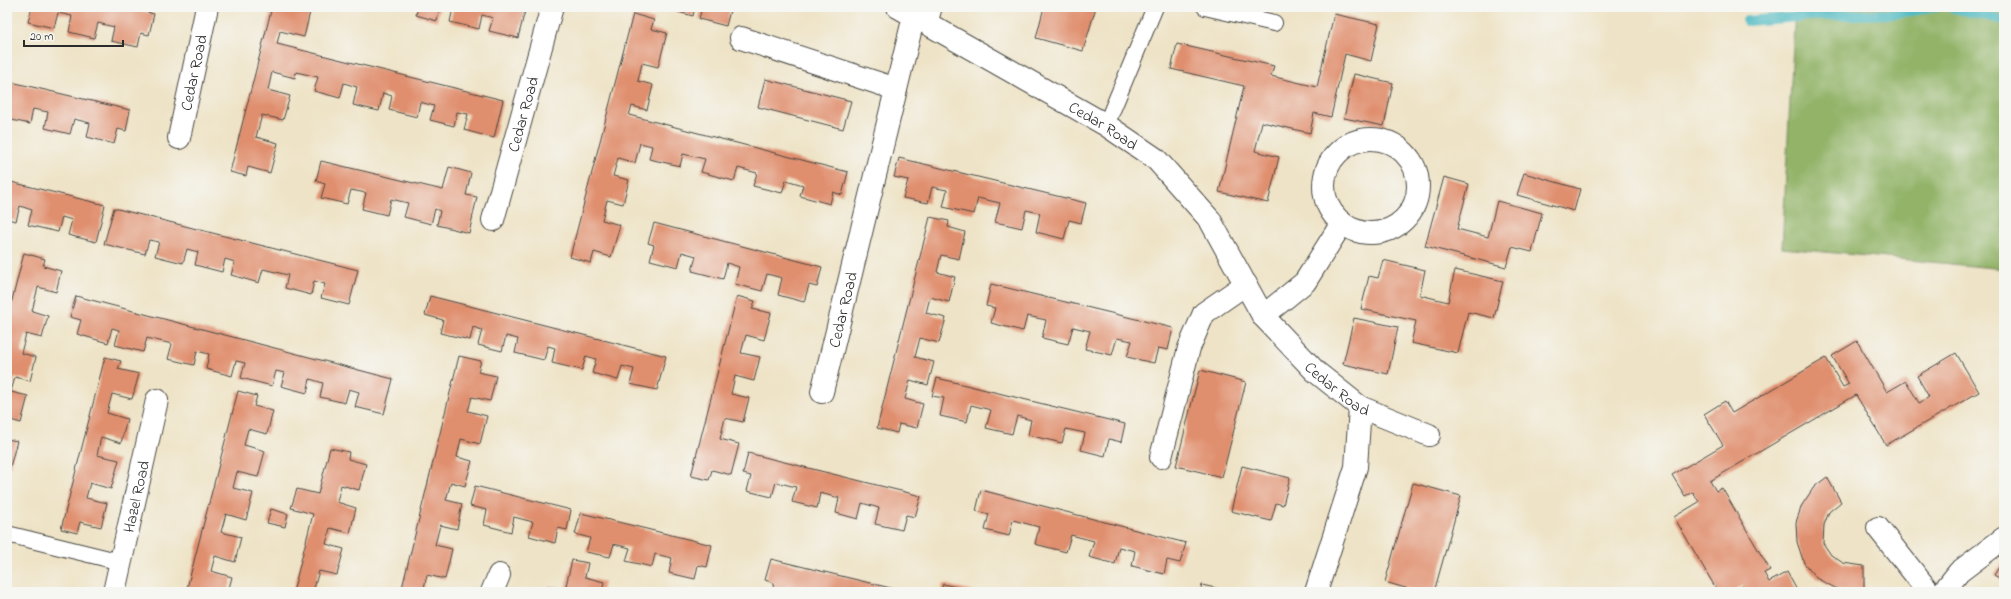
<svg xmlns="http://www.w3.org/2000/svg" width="2011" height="599" font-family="'Indie Flower',sans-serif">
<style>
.forest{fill:#92b367;stroke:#5e6f49}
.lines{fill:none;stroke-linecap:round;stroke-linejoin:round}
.stream{stroke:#48b8c0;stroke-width:10}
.building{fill:#e08f6e}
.lane-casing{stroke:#484742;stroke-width:18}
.street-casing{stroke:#484742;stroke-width:24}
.lane{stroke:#fff;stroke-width:16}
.street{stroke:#fff;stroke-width:22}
.labels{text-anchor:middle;stroke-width:3;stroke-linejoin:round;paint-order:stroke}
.street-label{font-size:16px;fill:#2b2b2b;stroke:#f6f6f2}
</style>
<rect width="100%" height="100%" fill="#f6f6f2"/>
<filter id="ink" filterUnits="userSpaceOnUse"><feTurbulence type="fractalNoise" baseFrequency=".025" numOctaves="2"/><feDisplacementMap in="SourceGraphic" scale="8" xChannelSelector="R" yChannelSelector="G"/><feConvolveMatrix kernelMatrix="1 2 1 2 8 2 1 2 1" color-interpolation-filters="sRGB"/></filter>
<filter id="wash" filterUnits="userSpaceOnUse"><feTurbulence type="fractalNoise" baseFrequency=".012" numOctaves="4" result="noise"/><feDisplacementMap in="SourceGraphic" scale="16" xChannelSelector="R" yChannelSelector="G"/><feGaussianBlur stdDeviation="0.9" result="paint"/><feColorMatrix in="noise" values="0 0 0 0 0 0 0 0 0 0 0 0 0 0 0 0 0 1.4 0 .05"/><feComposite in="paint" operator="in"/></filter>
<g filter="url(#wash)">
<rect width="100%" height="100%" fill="#eee3c6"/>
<path class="forest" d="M 1795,7 L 2004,7 L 2004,269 L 1782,248 Z"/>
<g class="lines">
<path class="stream" d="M 1949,7 L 2004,20
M 1747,21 L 1809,16 L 1892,14 L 1937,7"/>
</g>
<g id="blocks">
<path class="building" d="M 32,7 L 126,7 L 154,14 L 149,35 L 141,33 L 138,47 L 111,41 L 114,27 L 98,23 L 94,38 L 69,32 L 72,16 L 58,13 L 54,28 L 28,22 Z
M 272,7 L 292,7 L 310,12 L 304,37 L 280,31 L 277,44 L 503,100 L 494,138 L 464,130 L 468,114 L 457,112 L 454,126 L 430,120 L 434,106 L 420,102 L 417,117 L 389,110 L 392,96 L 383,93 L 379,111 L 353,105 L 357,87 L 344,83 L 340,98 L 314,91 L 318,77 L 296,72 L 295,78 L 272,72 L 268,90 L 290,96 L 283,120 L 262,115 L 256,137 L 278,143 L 270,173 L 248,167 L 246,176 L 230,172 Z
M 418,7 L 440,7 L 437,21 L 416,15 Z
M 450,7 L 526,7 L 518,38 L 489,31 L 493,18 L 482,15 L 479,29 L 450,22 L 453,8 Z
M 660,7 L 695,7 L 693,16 Z
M 702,7 L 731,7 L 726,26 L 699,19 Z
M 1044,7 L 1096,7 L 1083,51 L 1036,38 Z
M 633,14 L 654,20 L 651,29 L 667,33 L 658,67 L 642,63 L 638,81 L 653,85 L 647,110 L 632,106 L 629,115 L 848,172 L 842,195 L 833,192 L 830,204 L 800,196 L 803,185 L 786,180 L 782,193 L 753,186 L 757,173 L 738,168 L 734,181 L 701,172 L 705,159 L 683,154 L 680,166 L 649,159 L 652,146 L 640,143 L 635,163 L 618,158 L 613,176 L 629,180 L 623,204 L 607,200 L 602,220 L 620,225 L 611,257 L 594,252 L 591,263 L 570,257 Z
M 1334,14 L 1379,24 L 1371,61 L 1345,54 L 1331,117 L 1314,113 L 1310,133 L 1262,122 L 1255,151 L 1279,157 L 1268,203 L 1219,192 L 1244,86 L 1171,69 L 1177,44 L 1274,66 L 1271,76 L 1317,87 Z
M 1354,74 L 1393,83 L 1384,126 L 1344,118 Z
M 765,79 L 851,101 L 843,129 L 758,107 Z
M 7,81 L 130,110 L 126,131 L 118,129 L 114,144 L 87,137 L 90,123 L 74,119 L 70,134 L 45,128 L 48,112 L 33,109 L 30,124 L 7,119 Z
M 899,158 L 1086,203 L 1081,223 L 1069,220 L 1064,239 L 1036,232 L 1040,213 L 1026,210 L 1022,228 L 995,222 L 1000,203 L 978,198 L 974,214 L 943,207 L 947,190 L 932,187 L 928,203 L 903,198 L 908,180 L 894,177 Z
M 321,161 L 443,190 L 449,167 L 471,173 L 466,195 L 477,197 L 469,233 L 437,225 L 440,211 L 435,209 L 431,224 L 404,217 L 408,203 L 391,199 L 387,215 L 362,209 L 366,193 L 351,190 L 347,204 L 321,198 L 325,184 L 316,181 Z
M 1524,173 L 1580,189 L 1574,211 L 1517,195 Z
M 1444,177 L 1469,184 L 1457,229 L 1488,237 L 1497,201 L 1542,213 L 1532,252 L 1512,247 L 1506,267 L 1425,246 Z
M 7,181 L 105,205 L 96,242 L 68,235 L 72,220 L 62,217 L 58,232 L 28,225 L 32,210 L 20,206 L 16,221 L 7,219 Z
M 114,208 L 358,270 L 349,305 L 321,298 L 325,284 L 314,281 L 311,295 L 285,288 L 288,275 L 263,269 L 259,283 L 231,275 L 235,262 L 225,259 L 222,272 L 195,265 L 198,252 L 187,249 L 183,263 L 155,256 L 159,242 L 149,240 L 145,254 L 104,244 Z
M 930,217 L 949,221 L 948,227 L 965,232 L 959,259 L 941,255 L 937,272 L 955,277 L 949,302 L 930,297 L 926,313 L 946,318 L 939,343 L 920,338 L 915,357 L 934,362 L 928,385 L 910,380 L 905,399 L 923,404 L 917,428 L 899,424 L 897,433 L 877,428 Z
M 654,223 L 822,267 L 817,287 L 809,285 L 804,302 L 778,295 L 782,278 L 767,274 L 762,291 L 735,284 L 739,267 L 727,263 L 723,279 L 692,271 L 696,256 L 682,252 L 678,267 L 650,260 L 654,245 L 648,243 Z
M 24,253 L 45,259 L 43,266 L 61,271 L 56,292 L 38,287 L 32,311 L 48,316 L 42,338 L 26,334 L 21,353 L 36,357 L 30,381 L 15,377 L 11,392 L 28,396 L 21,423 L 7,419 L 7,320 Z
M 1383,260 L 1425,270 L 1420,295 L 1448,302 L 1455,270 L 1503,281 L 1494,318 L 1468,312 L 1458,353 L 1411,343 L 1416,321 L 1361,309 L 1369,276 L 1378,278 Z
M 991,284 L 1173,328 L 1168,350 L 1158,348 L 1154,363 L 1127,357 L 1132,341 L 1117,338 L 1112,355 L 1085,349 L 1090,331 L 1073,327 L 1068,344 L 1042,338 L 1046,320 L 1027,316 L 1023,331 L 991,323 L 995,308 L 986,306 Z
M 76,296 L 393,379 L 384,414 L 355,407 L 359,392 L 349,389 L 345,403 L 320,397 L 323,383 L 310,379 L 307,393 L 281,386 L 285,373 L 276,371 L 272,386 L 241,378 L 245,363 L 236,361 L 232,376 L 206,369 L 209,354 L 197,351 L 194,365 L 168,359 L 172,344 L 147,338 L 143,352 L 115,345 L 119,330 L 112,328 L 108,343 L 77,334 L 81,320 L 70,317 Z
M 430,296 L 666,356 L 657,390 L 630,384 L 634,369 L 622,366 L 618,380 L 592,373 L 596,359 L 586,356 L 582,370 L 552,363 L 555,348 L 548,346 L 544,360 L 515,353 L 518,339 L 506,336 L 502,351 L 478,345 L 482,330 L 473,327 L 470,340 L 440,333 L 443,320 L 425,315 Z
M 737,296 L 755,301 L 752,309 L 771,313 L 764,340 L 746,335 L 741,353 L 760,357 L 754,381 L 735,376 L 731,394 L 749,398 L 743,422 L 725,418 L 720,439 L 739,444 L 731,475 L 712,470 L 709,480 L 691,476 Z
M 1354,318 L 1398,327 L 1388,374 L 1343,364 Z
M 1857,341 L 1887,392 L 1906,381 L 1919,403 L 1929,397 L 1917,376 L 1956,353 L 1979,392 L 1886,445 L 1856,395 L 1710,481 L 1716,491 L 1722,488 L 1770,570 L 1764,573 L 1769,582 L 1787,572 L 1798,592 L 1746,592 L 1743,586 L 1732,592 L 1718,592 L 1674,517 L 1699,502 L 1693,492 L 1685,496 L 1672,475 L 1723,445 L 1704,414 L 1725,401 L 1732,413 L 1826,358 L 1843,387 L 1849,384 L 1832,356 Z
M 459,356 L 481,361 L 478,372 L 496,376 L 490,401 L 472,397 L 468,411 L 487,416 L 480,444 L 461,439 L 457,457 L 472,461 L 465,486 L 451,482 L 446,500 L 462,504 L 457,529 L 440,525 L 435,545 L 452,549 L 445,579 L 427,575 L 423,592 L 401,592 Z
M 105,357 L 121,361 L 118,369 L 139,374 L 132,399 L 112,394 L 107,413 L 127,419 L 121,443 L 101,437 L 97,455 L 119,460 L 111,489 L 90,483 L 86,498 L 107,503 L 101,527 L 80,522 L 77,533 L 61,529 Z
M 1200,370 L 1246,382 L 1222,477 L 1176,466 Z
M 937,378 L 1125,424 L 1121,442 L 1109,439 L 1105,456 L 1081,450 L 1085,433 L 1066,429 L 1062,443 L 1028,435 L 1031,420 L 1017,416 L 1012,434 L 986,428 L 991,410 L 971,405 L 967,422 L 940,416 L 944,398 L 932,396 Z
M 238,391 L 257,396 L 254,406 L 273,411 L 267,434 L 248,429 L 244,445 L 265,451 L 258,477 L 237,472 L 233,488 L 253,493 L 246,520 L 226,514 L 221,532 L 241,537 L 235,562 L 215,556 L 211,571 L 232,577 L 228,592 L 186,592 Z
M 7,439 L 17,441 L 10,467 L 7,467 Z
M 330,448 L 349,452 L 348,459 L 366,464 L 359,490 L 341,485 L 337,502 L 356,508 L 350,533 L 330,528 L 326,544 L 344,549 L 337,575 L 319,571 L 313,592 L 293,592 L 313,514 L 291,508 L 297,489 L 318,494 Z
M 748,453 L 921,496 L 915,517 L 906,515 L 902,530 L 875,524 L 879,508 L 862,503 L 858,519 L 836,513 L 839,498 L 820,493 L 817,508 L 792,502 L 796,487 L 776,482 L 772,497 L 747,491 L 751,476 L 743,474 Z
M 1242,466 L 1290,478 L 1283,505 L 1276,503 L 1271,521 L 1231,511 Z
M 1827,477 L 1841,502 L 1829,512 L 1824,525 L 1823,543 L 1831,555 L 1843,563 L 1864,566 L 1864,592 L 1839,590 L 1816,578 L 1804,563 L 1797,542 L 1796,522 L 1802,505 L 1814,487 Z
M 1413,483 L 1461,496 L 1434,592 L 1419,592 L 1385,582 Z
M 475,486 L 571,510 L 567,530 L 558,528 L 555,543 L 529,536 L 533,522 L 514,517 L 511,532 L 484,525 L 487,510 L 470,506 Z
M 981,490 L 1186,543 L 1180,563 L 1167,560 L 1164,574 L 1132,566 L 1135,551 L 1119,547 L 1115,564 L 1089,557 L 1094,541 L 1071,535 L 1066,552 L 1035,544 L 1039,527 L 1013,520 L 1009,536 L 985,530 L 989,514 L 976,511 Z
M 271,509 L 288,514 L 285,527 L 267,523 Z
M 581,513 L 712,545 L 707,567 L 698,565 L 695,579 L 669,573 L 672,558 L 655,554 L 652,567 L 626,561 L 630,548 L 614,544 L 610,557 L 586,552 L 590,538 L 575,534 Z
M 771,559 L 903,591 L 903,592 L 772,592 L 774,583 L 765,580 Z
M 2004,559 L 2004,581 L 1994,575 Z
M 572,560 L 588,563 L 585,577 L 604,582 L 602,592 L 548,592 L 549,586 L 565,590 Z
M 943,584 L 974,591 L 974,592 L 941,592 Z
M 1202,585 L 1229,591 L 1229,592 L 1200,592 Z"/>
</g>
</g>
<g filter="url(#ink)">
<use href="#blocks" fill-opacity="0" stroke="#484742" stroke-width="1"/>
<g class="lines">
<defs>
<path id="lane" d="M 1205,7 L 1274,23
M 929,24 L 934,7
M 1106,125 L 1155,7
M 7,534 L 121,562"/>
<g id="street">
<path id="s1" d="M 898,7 L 1106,125 L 1156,159 L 1210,220 L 1263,316 L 1315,371 L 1360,407 L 1429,435"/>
<path d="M 741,38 L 896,89"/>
<path id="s2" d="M 179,138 L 207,7"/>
<circle cx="1371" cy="186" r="47"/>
<path id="s3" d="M 493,220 L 552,7"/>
<path d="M 1263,316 L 1305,282 L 1342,223"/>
<path id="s4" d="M 822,392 L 914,16"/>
<path d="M 1161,457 L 1189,348 L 1204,313 L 1246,284"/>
<path d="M 1878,528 L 1929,592"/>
<path id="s5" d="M 114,592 L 157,400"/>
<path d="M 492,592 L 499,575"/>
<path d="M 1316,592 L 1356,467 L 1360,407"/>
<path d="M 1943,592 L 1959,572 L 2004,538"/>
</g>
</defs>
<use href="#lane" class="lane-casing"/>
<use href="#street" class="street-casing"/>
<use href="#lane" class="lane"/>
<use href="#street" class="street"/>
</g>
</g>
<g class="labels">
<g class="street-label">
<text dy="6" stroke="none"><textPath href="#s2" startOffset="67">Cedar Road</textPath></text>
<text dy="6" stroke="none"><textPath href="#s3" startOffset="110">Cedar Road</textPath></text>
<text dy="6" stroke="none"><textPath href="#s1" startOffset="237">Cedar Road</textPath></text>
<text dy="6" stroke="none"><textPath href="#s4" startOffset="85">Cedar Road</textPath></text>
<text dy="6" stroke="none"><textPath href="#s1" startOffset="595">Cedar Road</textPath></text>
<text dy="6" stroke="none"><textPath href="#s5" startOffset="98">Hazel Road</textPath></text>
</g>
</g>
<rect width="2011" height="599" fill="none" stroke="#f6f6f2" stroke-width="24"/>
<path d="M24 40v6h99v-6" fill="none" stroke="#2b2b2b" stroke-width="2"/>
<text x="30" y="40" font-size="12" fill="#2b2b2b" stroke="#f6f6f2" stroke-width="3" paint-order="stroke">20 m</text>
</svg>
